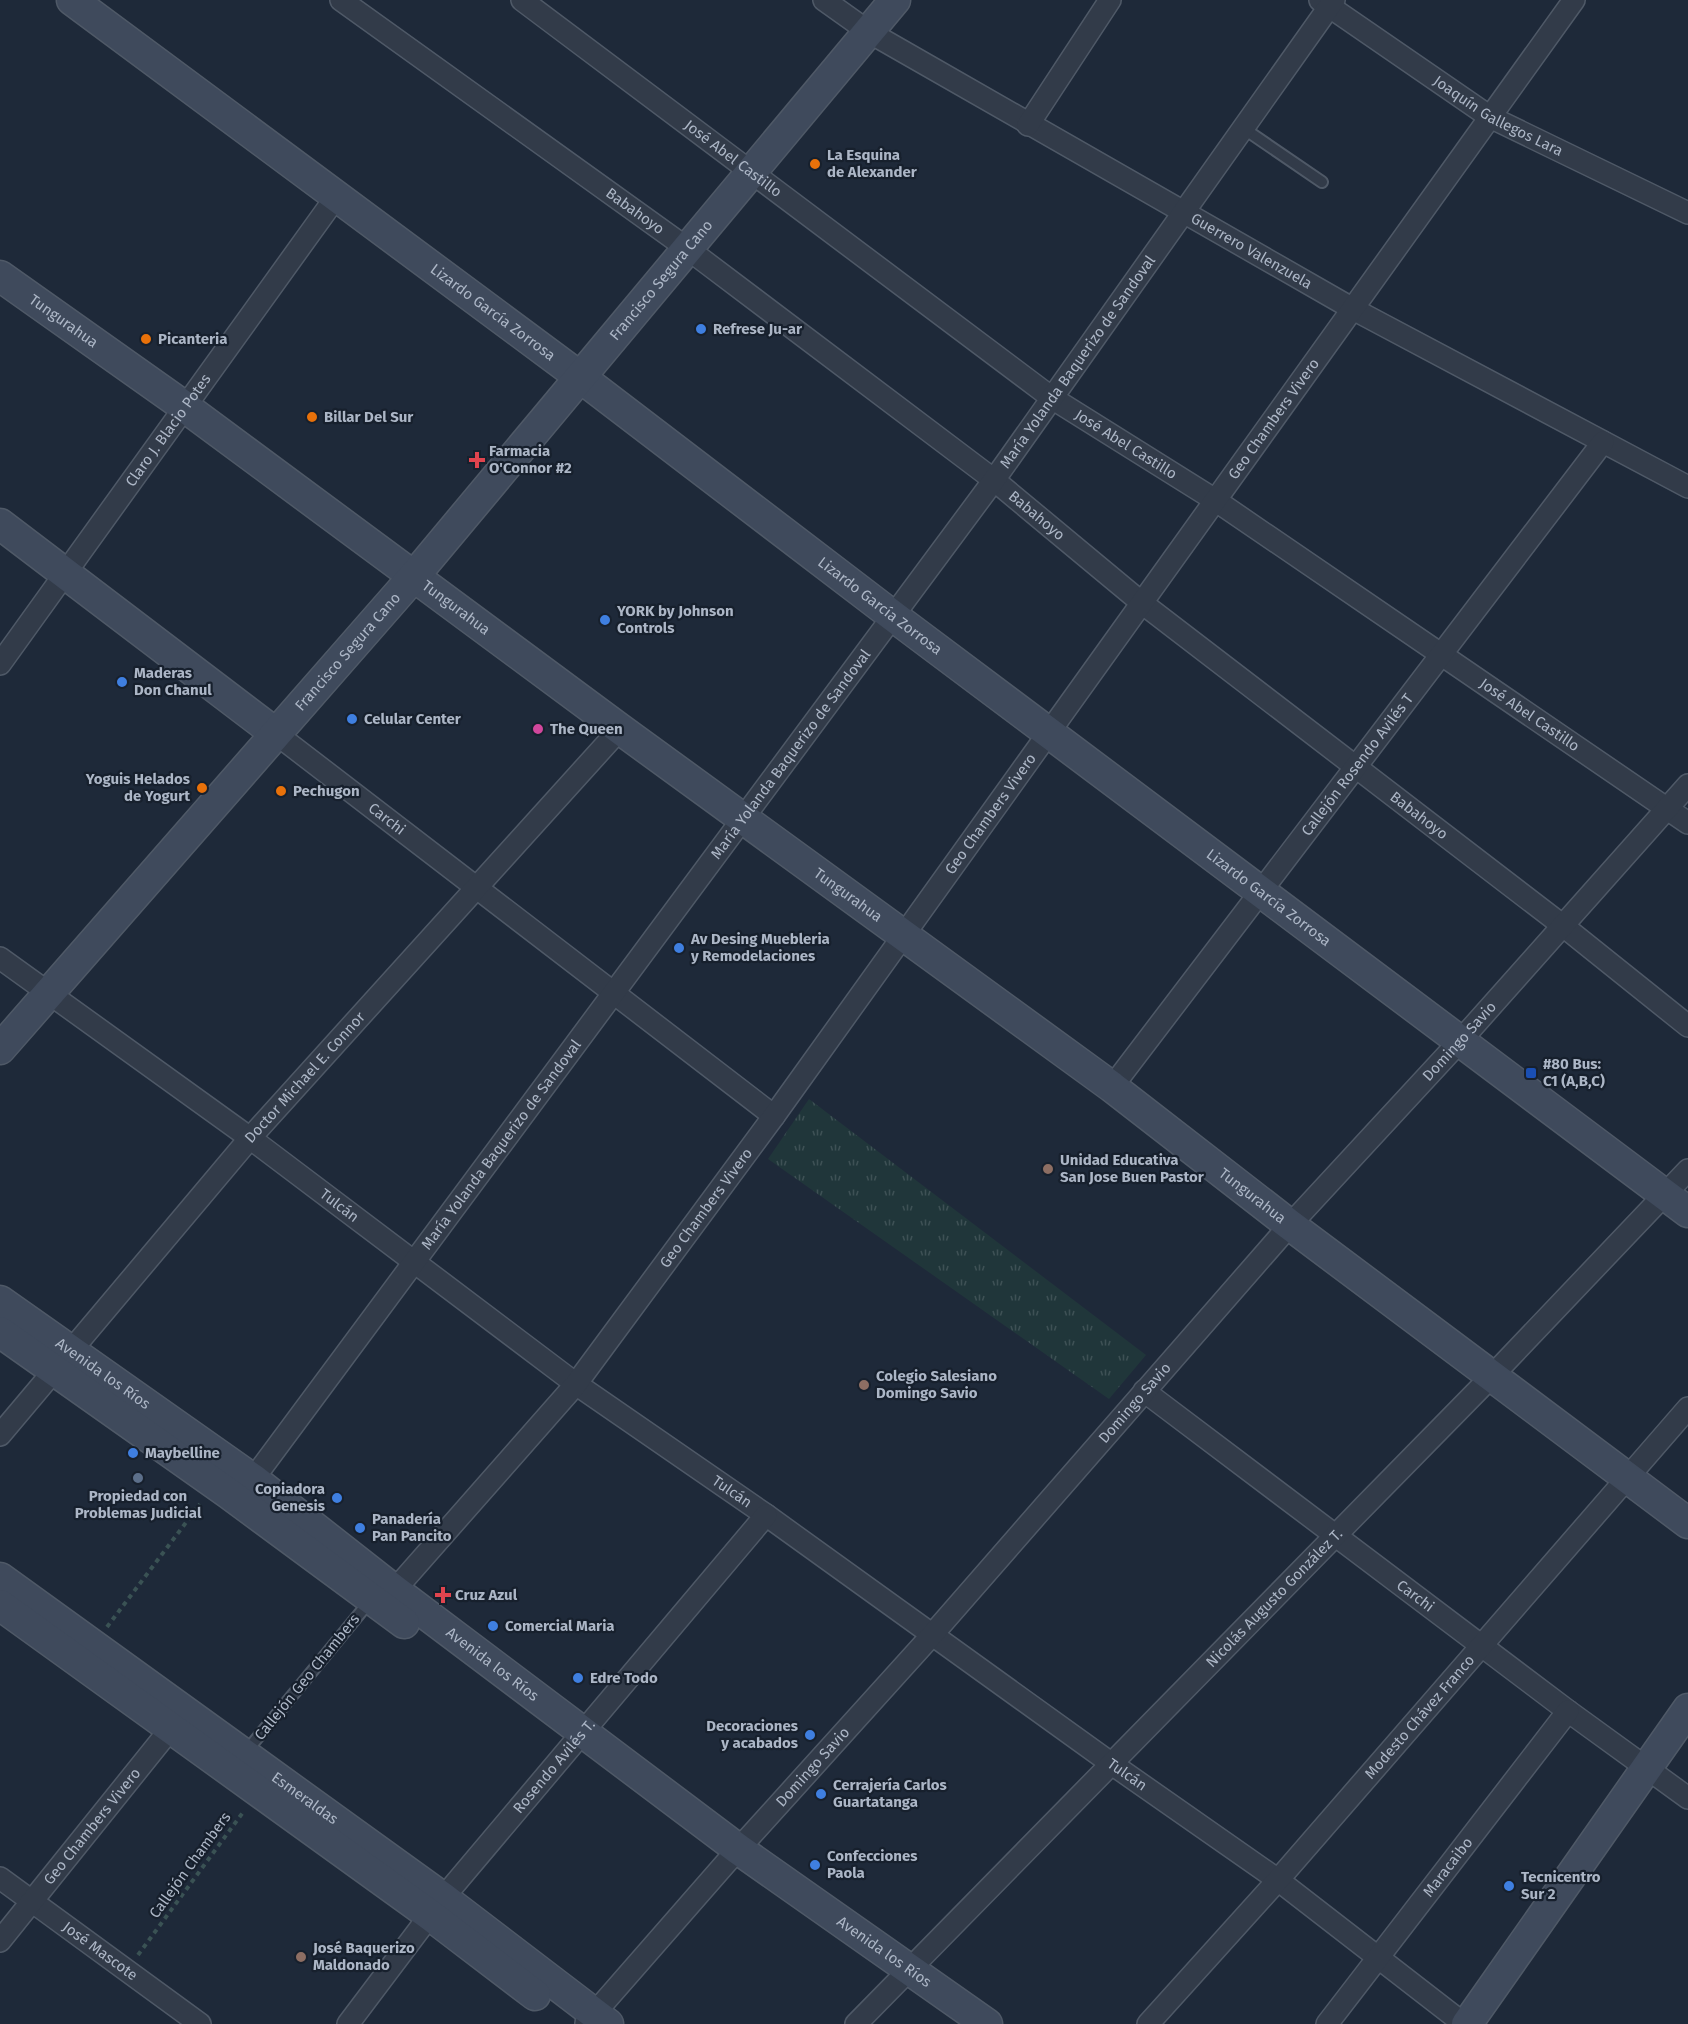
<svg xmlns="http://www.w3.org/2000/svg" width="1688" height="2024" font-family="'Fira Sans',sans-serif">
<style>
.grass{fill:url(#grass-tufts)}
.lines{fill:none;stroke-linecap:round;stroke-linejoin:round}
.lane-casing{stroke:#4f5967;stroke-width:14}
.street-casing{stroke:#4f5967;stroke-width:24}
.secondary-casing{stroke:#4f5967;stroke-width:33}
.path{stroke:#3a5254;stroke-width:4;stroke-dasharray:4.5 4.5;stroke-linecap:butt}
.lane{stroke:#323b49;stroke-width:10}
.street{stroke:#323b49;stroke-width:21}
.secondary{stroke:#3f4a5c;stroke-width:30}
.food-dot{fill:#e8710a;stroke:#17202d;stroke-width:2}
.shop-dot{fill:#3f7fe0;stroke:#17202d;stroke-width:2}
.health-dot{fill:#e0444e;stroke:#17202d;stroke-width:2}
.hotel-dot{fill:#d1479c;stroke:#17202d;stroke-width:2}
.transit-dot{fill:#1a4fb4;stroke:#17202d;stroke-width:2}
.education-dot{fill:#8d6e63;stroke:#17202d;stroke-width:2}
.service-dot{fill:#5c6f8a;stroke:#17202d;stroke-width:2}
.labels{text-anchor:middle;stroke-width:4.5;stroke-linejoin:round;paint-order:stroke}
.street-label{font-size:15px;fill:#acb6c6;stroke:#17202d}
.poi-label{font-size:15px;font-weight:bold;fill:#acb6c6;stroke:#17202d;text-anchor:start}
</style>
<defs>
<pattern id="grass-tufts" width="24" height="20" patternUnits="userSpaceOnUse" patternTransform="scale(1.5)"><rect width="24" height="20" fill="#20363a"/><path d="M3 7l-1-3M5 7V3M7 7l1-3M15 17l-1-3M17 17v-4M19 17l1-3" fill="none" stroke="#3e5155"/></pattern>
</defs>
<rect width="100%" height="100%" fill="#1e2939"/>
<path class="grass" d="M 809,1099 L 1146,1355 L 1109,1399 L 768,1159 Z"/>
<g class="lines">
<defs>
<path id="lane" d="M 1243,128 L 1322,182
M 245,1753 L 370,1601"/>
<g id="street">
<path id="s1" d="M 341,0 L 688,249 L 994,480 L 1142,603 L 1562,925 L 1688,1026"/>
<path id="s2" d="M 522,0 L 1052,398 L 1215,500 L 1688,823"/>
<path id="s3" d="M 824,0 L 869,32 L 1353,309 L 1688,487"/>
<path id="s4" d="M 1320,0 L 1490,117 L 1688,213"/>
<path d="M 1028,125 L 1110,0"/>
<path id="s5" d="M 0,664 L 336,197"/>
<path id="s6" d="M 275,733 L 774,1116"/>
<path id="s7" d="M 0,958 L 250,1138 L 576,1384 L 766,1515 L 1112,1764 L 1278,1880 L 1464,2024"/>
<path id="s8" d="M 1112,1087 L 1603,442"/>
<path id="s9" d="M 1144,1391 L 1568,1711 L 1688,1798"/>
<path id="s10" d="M 0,1435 L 250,1138 L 620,729"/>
<path id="s11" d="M 245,1490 L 994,480 L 1334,0"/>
<path id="s12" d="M 385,1601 L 576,1384 L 774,1116 L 1574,0"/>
<path id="s13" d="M 0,1878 L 200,2024"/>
<path id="s14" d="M 0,1941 L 180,1717"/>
<path id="s15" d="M 586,2023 L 725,1864 L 932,1635 L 1290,1225 L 1461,1040 L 1688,785"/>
<path id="s16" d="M 348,2024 L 443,1898 L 766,1515"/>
<path id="s17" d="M 856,2024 L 1491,1377 L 1688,1170"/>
<path id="s18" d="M 1148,2024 L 1278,1880 L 1688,1408"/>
<path id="s19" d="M 1327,2024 L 1568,1711"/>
</g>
<g id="secondary">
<path id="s20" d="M 72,0 L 580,377 L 893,616 L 1688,1212"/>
<path id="s21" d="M 0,276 L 185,407 L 620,729 L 1112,1087 L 1290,1225 L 1688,1523"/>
<path d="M 0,524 L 275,733"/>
<path id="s22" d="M 0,1049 L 415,575 L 895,0"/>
<path id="s23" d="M 0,1301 L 254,1480 L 394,1590 L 738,1849 L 987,2024"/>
<path d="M 0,1332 L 228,1493 L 404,1623"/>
<path id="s24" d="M 0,1578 L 443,1898 L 608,2024"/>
<path d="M 0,1605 L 430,1915 L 535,1995"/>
<path d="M 1467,2024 L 1688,1709"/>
</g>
</defs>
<use href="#lane" class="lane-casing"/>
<use href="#street" class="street-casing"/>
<use href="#secondary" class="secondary-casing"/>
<path class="path" d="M 107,1627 L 200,1504
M 138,1955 L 244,1811"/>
<use href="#lane" class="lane"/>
<use href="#street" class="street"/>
<use href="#secondary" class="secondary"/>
</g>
<g class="food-dot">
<circle cx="815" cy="164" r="6"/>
<circle cx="146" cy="339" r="6"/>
<circle cx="312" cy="417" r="6"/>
<circle cx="202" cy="788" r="6"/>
<circle cx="281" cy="791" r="6"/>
</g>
<g class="shop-dot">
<circle cx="701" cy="329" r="6"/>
<circle cx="605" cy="620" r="6"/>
<circle cx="122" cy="682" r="6"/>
<circle cx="352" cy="719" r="6"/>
<circle cx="679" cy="948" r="6"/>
<circle cx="133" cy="1453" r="6"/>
<circle cx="337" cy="1498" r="6"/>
<circle cx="360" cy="1528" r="6"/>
<circle cx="493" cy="1626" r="6"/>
<circle cx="578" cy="1678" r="6"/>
<circle cx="810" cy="1735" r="6"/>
<circle cx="821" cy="1794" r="6"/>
<circle cx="815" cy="1865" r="6"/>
<circle cx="1509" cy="1886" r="6"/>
</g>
<g class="health-dot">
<path d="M474 451h6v6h6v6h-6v6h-6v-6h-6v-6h6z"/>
<path d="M440 1586h6v6h6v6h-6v6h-6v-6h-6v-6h6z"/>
</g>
<circle class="hotel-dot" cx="538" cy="729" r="6"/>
<rect class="transit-dot" x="1525" y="1067" width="12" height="12" rx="3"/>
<g class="education-dot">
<circle cx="1048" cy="1169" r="6"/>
<circle cx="864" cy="1385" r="6"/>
<circle cx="301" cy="1957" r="6"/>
</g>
<circle class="service-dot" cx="138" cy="1478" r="6"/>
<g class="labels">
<g class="street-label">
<text dy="5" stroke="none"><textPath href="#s4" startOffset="213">Joaquín Gallegos Lara</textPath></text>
<text dy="5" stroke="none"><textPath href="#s2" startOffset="264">José Abel Castillo</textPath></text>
<text dy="5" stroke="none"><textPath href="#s1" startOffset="362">Babahoyo</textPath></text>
<text dy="5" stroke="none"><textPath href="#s3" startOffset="496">Guerrero Valenzuela</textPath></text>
<text dy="5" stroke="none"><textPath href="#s22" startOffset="1014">Francisco Segura Cano</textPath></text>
<text dy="5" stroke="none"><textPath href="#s20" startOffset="524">Lizardo García Zorrosa</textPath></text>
<text dy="5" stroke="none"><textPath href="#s21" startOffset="78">Tungurahua</textPath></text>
<text dy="5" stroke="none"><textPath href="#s11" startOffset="1402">María Yolanda Baquerizo de Sandoval</textPath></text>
<text dy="5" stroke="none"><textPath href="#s12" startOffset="1480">Geo Chambers Vivero</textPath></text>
<text dy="5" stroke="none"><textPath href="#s5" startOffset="288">Claro J. Blacio Potes</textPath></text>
<text dy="5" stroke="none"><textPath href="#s2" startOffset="750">José Abel Castillo</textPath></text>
<text dy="5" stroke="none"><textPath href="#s1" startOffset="866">Babahoyo</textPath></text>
<text dy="5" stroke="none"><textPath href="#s21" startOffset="564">Tungurahua</textPath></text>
<text dy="5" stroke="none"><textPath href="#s20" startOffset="1010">Lizardo García Zorrosa</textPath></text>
<text dy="5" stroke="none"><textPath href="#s22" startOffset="528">Francisco Segura Cano</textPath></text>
<text dy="5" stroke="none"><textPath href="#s2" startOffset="1236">José Abel Castillo</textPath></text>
<text dy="5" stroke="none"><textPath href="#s11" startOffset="916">María Yolanda Baquerizo de Sandoval</textPath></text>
<text dy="5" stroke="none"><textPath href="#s8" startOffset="405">Callejón Rosendo Avilés T</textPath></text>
<text dy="5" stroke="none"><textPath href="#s12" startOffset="994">Geo Chambers Vivero</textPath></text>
<text dy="5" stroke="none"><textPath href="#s1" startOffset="1352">Babahoyo</textPath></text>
<text dy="5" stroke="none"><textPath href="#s6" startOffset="141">Carchi</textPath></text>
<text dy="5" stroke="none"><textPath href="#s21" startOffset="1050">Tungurahua</textPath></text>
<text dy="5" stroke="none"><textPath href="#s20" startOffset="1496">Lizardo García Zorrosa</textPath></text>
<text dy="5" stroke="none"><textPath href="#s15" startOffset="1314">Domingo Savio</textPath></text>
<text dy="5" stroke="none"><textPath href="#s10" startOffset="470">Doctor Michael E. Connor</textPath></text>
<text dy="5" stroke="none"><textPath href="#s11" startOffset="430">María Yolanda Baquerizo de Sandoval</textPath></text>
<text dy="5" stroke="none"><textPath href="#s21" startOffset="1554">Tungurahua</textPath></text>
<text dy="5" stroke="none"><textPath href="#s7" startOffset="420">Tulcán</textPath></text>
<text dy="5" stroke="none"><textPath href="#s12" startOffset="508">Geo Chambers Vivero</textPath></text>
<text dy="5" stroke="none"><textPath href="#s23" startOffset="126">Avenida los Ríos</textPath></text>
<text dy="5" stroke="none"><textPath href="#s15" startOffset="828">Domingo Savio</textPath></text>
<text dy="5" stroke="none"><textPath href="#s7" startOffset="906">Tulcán</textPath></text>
<text dy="5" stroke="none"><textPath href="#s9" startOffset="340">Carchi</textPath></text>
<text dy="5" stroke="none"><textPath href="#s17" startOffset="597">Nicolás Augusto González T.</textPath></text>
<text dy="5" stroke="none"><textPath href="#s23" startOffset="612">Avenida los Ríos</textPath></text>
<text transform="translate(307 1677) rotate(-51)" y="5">Callejón Geo Chambers</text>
<text dy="5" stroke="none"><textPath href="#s18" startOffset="410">Modesto Chávez Franco</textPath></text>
<text dy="5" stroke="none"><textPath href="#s16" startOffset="330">Rosendo Avilés T.</textPath></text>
<text dy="5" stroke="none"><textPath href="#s15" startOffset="342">Domingo Savio</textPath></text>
<text dy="5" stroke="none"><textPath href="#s7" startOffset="1392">Tulcán</textPath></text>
<text dy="5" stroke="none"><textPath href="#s24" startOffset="376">Esmeraldas</textPath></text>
<text dy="5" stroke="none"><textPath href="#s14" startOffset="147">Geo Chambers Vivero</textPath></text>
<text transform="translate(190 1865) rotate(-54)" y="5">Callejón Chambers</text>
<text dy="5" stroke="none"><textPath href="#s19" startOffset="198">Maracaibo</textPath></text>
<text dy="5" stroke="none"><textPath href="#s13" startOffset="124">José Mascote</textPath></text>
<text dy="5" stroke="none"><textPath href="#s23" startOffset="1098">Avenida los Ríos</textPath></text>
</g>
<g class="poi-label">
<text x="827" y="160">La Esquina<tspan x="827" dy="17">de Alexander</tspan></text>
<text x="713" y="334">Refrese Ju-ar</text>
<text x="158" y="344">Picanteria</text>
<text x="324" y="422">Billar Del Sur</text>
<text x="489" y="456">Farmacia<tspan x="489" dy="17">O'Connor #2</tspan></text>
<text x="617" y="616">YORK by Johnson<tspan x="617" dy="17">Controls</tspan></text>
<text x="134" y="678">Maderas<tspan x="134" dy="17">Don Chanul</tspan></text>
<text x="364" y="724">Celular Center</text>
<text x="550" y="734">The Queen</text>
<text x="190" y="784" text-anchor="end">Yoguis Helados<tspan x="190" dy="17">de Yogurt</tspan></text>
<text x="293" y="796">Pechugon</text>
<text x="691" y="944">Av Desing Muebleria<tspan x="691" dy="17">y Remodelaciones</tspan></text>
<text x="1543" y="1069">#80 Bus:<tspan x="1543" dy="17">C1 (A,B,C)</tspan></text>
<text x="1060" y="1165">Unidad Educativa<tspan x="1060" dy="17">San Jose Buen Pastor</tspan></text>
<text x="876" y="1381">Colegio Salesiano<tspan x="876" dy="17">Domingo Savio</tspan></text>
<text x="145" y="1458">Maybelline</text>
<text x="325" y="1494" text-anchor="end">Copiadora<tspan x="325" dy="17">Genesis</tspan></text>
<text x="138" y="1501" text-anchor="middle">Propiedad con<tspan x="138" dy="17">Problemas Judicial</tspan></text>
<text x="372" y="1524">Panadería<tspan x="372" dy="17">Pan Pancito</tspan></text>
<text x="455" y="1600">Cruz Azul</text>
<text x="505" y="1631">Comercial Maria</text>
<text x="590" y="1683">Edre Todo</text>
<text x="798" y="1731" text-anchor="end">Decoraciones<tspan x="798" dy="17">y acabados</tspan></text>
<text x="833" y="1790">Cerrajería Carlos<tspan x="833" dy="17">Guartatanga</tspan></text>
<text x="827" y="1861">Confecciones<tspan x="827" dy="17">Paola</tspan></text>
<text x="1521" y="1882">Tecnicentro<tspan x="1521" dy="17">Sur 2</tspan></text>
<text x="313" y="1953">José Baquerizo<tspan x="313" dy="17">Maldonado</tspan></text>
</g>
</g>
</svg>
